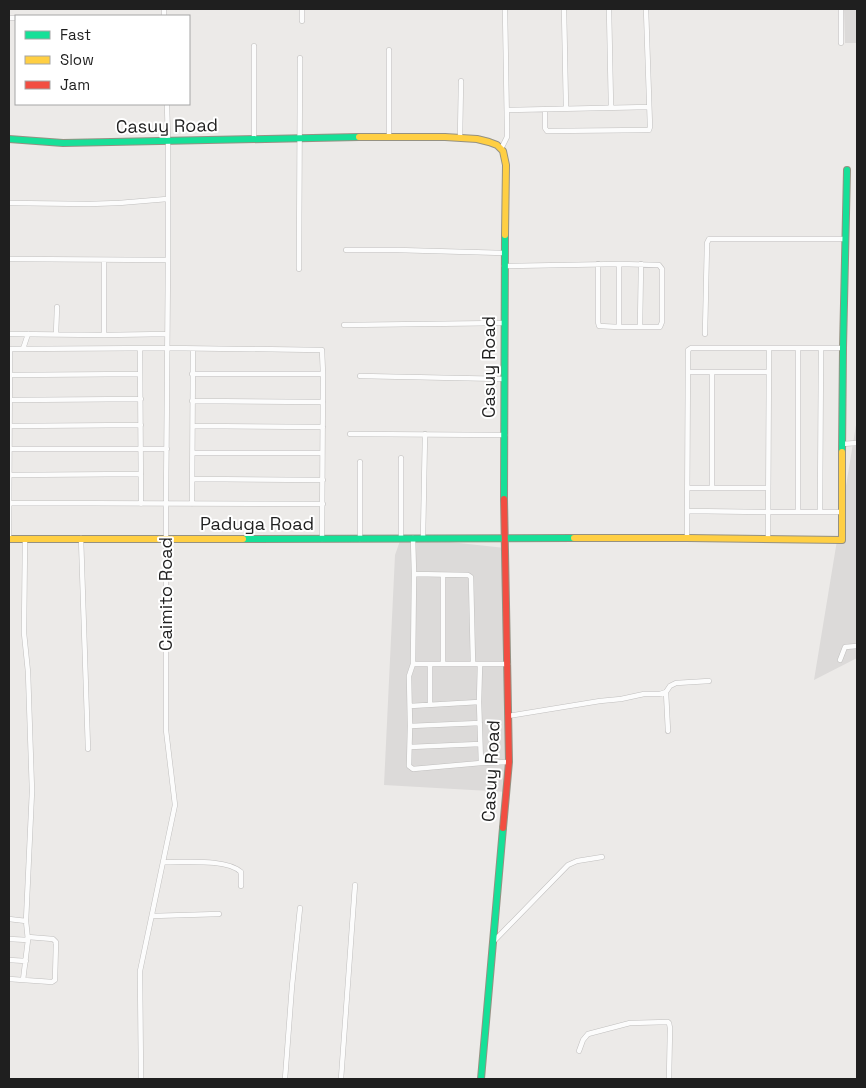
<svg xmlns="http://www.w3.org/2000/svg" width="866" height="1088" font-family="'Space Grotesk',sans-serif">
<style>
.residential{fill:#dcdad9}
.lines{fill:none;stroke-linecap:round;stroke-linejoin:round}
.street-casing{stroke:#c0bfbe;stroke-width:5.5}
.fast-casing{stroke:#959182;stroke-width:8}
.slow-casing{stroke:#959182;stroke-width:8}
.jam-casing{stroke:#959182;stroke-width:8}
.street{stroke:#fcfcfc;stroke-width:4.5}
.fast{stroke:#16e098;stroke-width:6}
.slow{stroke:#ffcf43;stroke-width:6}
.jam{stroke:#f24e42;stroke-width:6}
.labels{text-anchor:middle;stroke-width:4;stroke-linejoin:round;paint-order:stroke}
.street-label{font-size:18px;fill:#1f1f1f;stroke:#fff}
</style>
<rect width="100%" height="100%" fill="#eceae8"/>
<path class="residential" d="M 844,9 L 857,9 L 857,43 L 845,43 Z
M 857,419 L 857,658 L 814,680 Z
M 401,538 L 413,538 L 505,548 L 507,792 L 384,785 L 395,555 Z"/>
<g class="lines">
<defs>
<path id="street" d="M 164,9 L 164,16
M 302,9 L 302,21
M 564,9 L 566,108
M 609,9 L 611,107
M 9,18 L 16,18
M 841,43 L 841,9
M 389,50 L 389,136
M 545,109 L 545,128 L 547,131 L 649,130 L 650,127 L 646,9
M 507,110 L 649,107
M 460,138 L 461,81
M 254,139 L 254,46
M 501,149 L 507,137 L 507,128 L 505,9
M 9,203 L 89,204 L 119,203 L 167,199
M 346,250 L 397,250 L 504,253
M 9,259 L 168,260
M 104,260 L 104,335
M 504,266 L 619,264 L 659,265 L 662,269 L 662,322 L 660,327 L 619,327 L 599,326 L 598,322 L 598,264
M 299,269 L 300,58
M 344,325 L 504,323
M 619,327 L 619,264
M 640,327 L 641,264
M 10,334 L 104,335 L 167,334
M 56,334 L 57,307
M 705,334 L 707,243 L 709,239 L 845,239
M 23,349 L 28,334
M 140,349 L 141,504
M 798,349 L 798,512
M 688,372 L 769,372
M 712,372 L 712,488
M 192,374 L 323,374
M 10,375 L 140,374
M 360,376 L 504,379
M 10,400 L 141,399
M 192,401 L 323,402
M 10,426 L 141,425
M 193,426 L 323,427
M 350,434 L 505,435
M 842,444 L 857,443
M 9,449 L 167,449
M 193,453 L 322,453
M 360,462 L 360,539
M 9,475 L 141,474
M 193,479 L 323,480
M 688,488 L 768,488
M 10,503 L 323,504
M 192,504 L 193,349
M 688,511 L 768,512 L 842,512
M 820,512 L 821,349
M 81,538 L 88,749
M 401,538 L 401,458
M 413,538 L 414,574 L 413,664 L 409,676 L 410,726 L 409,766 L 413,769 L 481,763 L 509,762
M 423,538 L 425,434
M 687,538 L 688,350 L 691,348 L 843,348
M 9,539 L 10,349 L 167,348 L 322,350 L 323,374 L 322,539
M 768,539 L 769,349
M 414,574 L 468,575 L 471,577 L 473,664
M 443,575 L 443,664
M 840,660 L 845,647 L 857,646
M 413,664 L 508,664
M 480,664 L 479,702 L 481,763
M 666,692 L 668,731
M 430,705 L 430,664
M 410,706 L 479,702
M 508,716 L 600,701 L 621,699 L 644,694 L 660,694 L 666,692 L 670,686 L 676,683 L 709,681
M 410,726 L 480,723
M 410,747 L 480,744
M 163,862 C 183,863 226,858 241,872 L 241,886
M 152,916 L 219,914
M 9,919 L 26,921
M 9,939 L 28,940
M 493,942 L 568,865 L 577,861 L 602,857
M 9,960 L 26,961
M 9,979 L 52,982 L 55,980 L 56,942 L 53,939 L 28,937
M 23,980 L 28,940 L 26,921 L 32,791 L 28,672 L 24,633 L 25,539
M 579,1051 L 583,1040 L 588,1034 L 630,1023 L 668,1022 L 669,1023 L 670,1028 L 669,1079
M 141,1079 L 140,971 L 175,805 L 166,730 L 166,504 L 168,260 L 168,141 L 167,104
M 285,1079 L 292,986 L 300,908
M 341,1079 L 355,885"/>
<path id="fast" d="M 9,139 L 63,143 L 359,137
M 842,452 L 843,348 L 847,170
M 504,499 L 505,235
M 243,539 L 574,538
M 481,1079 L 503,828"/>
<path id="slow" d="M 359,137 L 445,137 L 477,139 L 489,142 L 497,145 L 503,151 L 506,165 L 505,235
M 574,538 L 687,538 L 842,540 L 842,452
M 9,539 L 243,539"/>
<path id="jam" d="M 503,828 L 509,762 L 504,499"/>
</defs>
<use href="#street" class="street-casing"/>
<use href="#fast" class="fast-casing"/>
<use href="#slow" class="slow-casing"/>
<use href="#jam" class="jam-casing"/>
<use href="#street" class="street"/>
<use href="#fast" class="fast"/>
<use href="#slow" class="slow"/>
<use href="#jam" class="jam"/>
</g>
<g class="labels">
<g class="street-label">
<text transform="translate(167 126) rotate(-1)" y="6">Casuy Road</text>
<text transform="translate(489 367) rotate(-90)" y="6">Casuy Road</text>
<text x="257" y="530">Paduga Road</text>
<text transform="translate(166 594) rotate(-90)" y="6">Caimito Road</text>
<text transform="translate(491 771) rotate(-87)" y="6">Casuy Road</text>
</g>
</g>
<rect width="866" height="1088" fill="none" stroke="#1f1f1f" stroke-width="20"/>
<rect x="15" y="15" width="175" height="90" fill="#ffffff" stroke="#a5a5a5"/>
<rect x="25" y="31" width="25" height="8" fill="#16e098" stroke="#a5a5a5"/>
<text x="60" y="40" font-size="15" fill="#1f1f1f">Fast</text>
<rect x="25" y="56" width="25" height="8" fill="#ffcf43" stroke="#a5a5a5"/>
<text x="60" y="65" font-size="15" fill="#1f1f1f">Slow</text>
<rect x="25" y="81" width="25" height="8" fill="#f24e42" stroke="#a5a5a5"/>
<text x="60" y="90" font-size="15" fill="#1f1f1f">Jam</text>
</svg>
